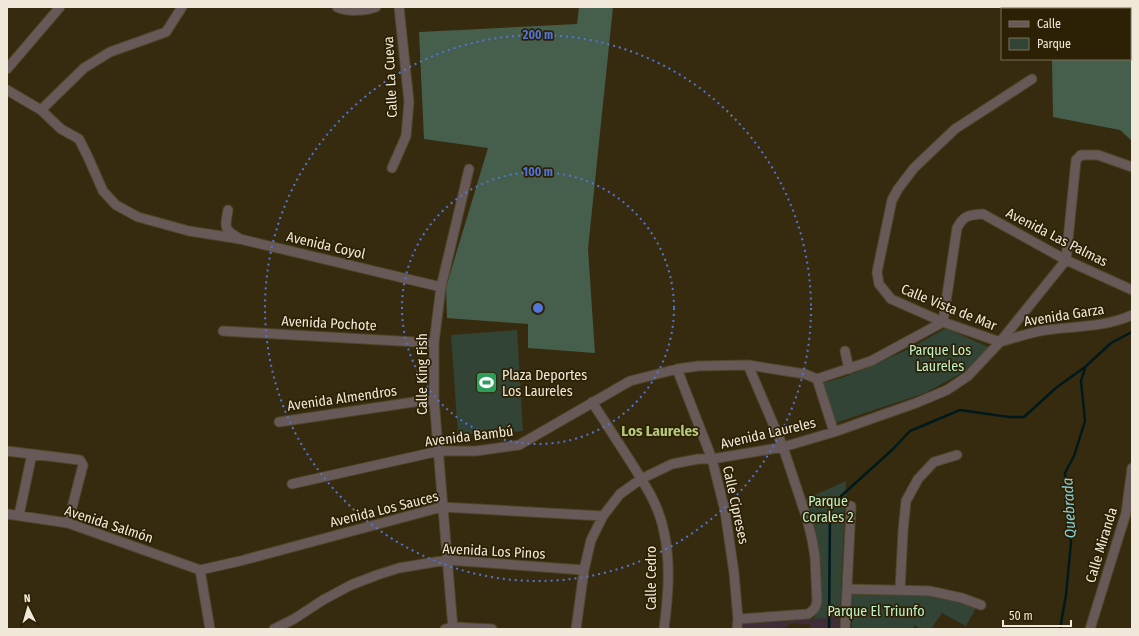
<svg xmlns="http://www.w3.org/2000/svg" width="1139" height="636" font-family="'Fira Sans Condensed',sans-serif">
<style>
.medical{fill:#3f2e38}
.green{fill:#324436}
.forest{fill:#465f4c}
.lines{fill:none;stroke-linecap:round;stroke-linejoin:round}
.stream{stroke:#00191d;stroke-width:2.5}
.minor-casing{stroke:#50462a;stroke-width:11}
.minor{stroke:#675957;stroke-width:9}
.ring{fill:none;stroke:#5275d8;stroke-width:2;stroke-dasharray:2 4}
.labels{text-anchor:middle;stroke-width:3.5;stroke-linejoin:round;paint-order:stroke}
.street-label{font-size:14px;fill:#f0e9d9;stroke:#2c2104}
.park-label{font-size:14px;fill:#bff1cb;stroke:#2c2104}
.poi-label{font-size:14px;fill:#f0e9d9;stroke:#2c2104;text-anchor:start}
.neighbourhood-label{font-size:15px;font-weight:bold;fill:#b4c87e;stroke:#2c2104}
.water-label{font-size:15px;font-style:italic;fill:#87cfda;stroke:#2c2104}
.centre{fill:#5275d8;stroke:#2c2104;stroke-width:2}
.ring-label{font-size:12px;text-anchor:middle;font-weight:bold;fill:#5275d8;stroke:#2c2104;stroke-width:3.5;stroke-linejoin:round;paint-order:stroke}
</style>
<rect width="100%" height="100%" fill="#362b0e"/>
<path class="medical" d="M 840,617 L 839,629 L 811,629 L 810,624 L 798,625 L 797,623 L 788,624 L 788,627 L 770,629 L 741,629 L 741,623 Z"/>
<path class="green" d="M 946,328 L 988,347 L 971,368 L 925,393 L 835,423 L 822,383 L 842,378 L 907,350 Z
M 517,330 L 523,431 L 458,435 L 451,335 Z
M 846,481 L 840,617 L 813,619 L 818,611 L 821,596 L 818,546 L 812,516 L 806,499 Z
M 852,593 L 931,595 L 977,606 L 966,626 L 942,613 L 931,629 L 920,629 L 915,625 L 912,629 L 852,629 Z"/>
<path class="forest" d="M 579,7 L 613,7 L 588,249 L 595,353 L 528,348 L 528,324 L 447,318 L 446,287 L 488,148 L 424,139 L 419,32 L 577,24 Z
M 1053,7 L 1132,7 L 1132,141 L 1120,130 L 1053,117 L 1052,59 L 1130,59 L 1130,9 L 1053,9 Z"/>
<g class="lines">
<path class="stream" d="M 829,629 L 830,511 L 840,497 L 892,450 L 910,431 L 960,410 L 1009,417 L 1024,417 L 1057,387 L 1085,367 L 1111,343 L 1132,332
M 1060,629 L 1066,595 L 1071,542 L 1065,473 L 1074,456 L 1085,421 L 1081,381 L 1085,368"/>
<defs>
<path id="minor" d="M 337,7 C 347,12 365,11 376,7
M 7,69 L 60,7
M 7,90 L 41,110 L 61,129 L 79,139 L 88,157 L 103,191 L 116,205 L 138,217 L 189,231 L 240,239
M 41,110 L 84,68 L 110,52 L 166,32 L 182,7
M 392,168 L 406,136 L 409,102 L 399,7
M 228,210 C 225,228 223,229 240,239 L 441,287
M 223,331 L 434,343
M 1000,342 L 943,322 L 891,299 L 879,284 L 877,272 L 892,200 L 898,189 L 914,168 L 955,129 L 1032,79
M 1000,342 C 1013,338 1027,334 1040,331 C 1070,326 1104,328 1132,315
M 845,351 L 849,369
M 677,369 L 712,459 L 725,511 L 734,573 L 738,619 L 737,629
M 817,379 L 871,361 L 943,322 L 957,228 C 964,215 969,215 983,214 L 1066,260 L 1132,290
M 592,402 C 604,420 615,438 627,456 C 642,480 659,504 664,532 C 671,564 668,597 664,629
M 279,422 L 434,399
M 7,451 L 80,460 L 83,465 L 68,523
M 292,484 L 439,451 L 476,451 L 519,445 L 630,381 L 677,369 L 698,366 L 748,365 L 805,374 L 817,379 L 834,432
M 7,514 L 68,523 L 200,570
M 19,515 L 32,454
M 200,570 L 240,561 L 442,507 L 603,516
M 200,570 L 210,629
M 847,589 L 930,591 L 962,598 L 981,605
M 900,590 L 903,531 L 906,501 L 918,479 L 934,462 L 957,455
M 738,619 L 808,614 C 814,610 816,608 817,601 L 815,557 L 812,539 L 807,519 L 783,447 L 748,365
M 274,629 L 294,619 L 323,600 L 351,585 L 377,575 L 399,568 L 447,560 L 584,570
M 445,629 L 453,627 L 492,629
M 453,629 L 434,399 L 434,343 L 441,287 L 469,169
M 576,629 L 584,570 L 591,540 L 603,516 L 620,494 L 641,479 L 672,464 L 698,459 L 712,459 L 783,447 L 834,432 L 916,403 L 947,390 L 968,376 L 1000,342 L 1066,260 L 1076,160 L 1081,155 L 1098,155 L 1132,167
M 845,629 L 851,506
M 1090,629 L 1126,513 L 1132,468"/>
</defs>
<use href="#minor" class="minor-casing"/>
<use href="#minor" class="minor"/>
</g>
<g class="ring">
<circle cx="538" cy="308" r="136"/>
<circle cx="538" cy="308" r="273"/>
</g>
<defs>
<symbol id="stadium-square" viewBox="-11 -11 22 22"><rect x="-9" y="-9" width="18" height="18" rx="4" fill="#2e9e5b" stroke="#2c2104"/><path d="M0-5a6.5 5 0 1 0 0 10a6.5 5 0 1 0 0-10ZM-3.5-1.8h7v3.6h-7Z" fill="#fff"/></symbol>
</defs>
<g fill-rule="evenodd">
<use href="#stadium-square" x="474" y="370" width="25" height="25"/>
</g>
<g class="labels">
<g class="street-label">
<text transform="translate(390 77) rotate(-93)" y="5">Calle La Cueva</text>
<text transform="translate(1057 237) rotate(27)" y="5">Avenida Las Palmas</text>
<text transform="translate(326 245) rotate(13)" y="5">Avenida Coyol</text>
<text transform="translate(949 307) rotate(22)" y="5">Calle Vista de Mar</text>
<text transform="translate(1064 315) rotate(-9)" y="5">Avenida Garza</text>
<text transform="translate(329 323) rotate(3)" y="5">Avenida Pochote</text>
<text transform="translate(422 374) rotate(-90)" y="5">Calle King Fish</text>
<text transform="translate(342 398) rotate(-8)" y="5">Avenida Almendros</text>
<text transform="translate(768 433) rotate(-13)" y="5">Avenida Laureles</text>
<text transform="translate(469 436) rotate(-7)" y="5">Avenida Bambú</text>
<text transform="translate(736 505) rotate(78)" y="5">Calle Cipreses</text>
<text transform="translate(384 509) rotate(-14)" y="5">Avenida Los Sauces</text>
<text transform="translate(109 524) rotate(18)" y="5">Avenida Salmón</text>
<text transform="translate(1101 545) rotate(-73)" y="5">Calle Miranda</text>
<text transform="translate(494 551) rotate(3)" y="5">Avenida Los Pinos</text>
<text transform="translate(651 578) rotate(-90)" y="5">Calle Cedro</text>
</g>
<g class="park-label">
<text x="940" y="355">Parque Los<tspan x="940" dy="16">Laureles</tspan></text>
<text x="828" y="506">Parque<tspan x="828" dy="16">Corales 2</tspan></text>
<text x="876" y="616">Parque El Triunfo</text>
</g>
<g class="poi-label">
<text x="502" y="380">Plaza Deportes<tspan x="502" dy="16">Los Laureles</tspan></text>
</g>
<g class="neighbourhood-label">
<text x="660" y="436">Los Laureles</text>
</g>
<g class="water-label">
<text transform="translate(1069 508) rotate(-93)" y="5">Quebrada</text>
</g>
</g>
<circle cx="538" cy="308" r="6" class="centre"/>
<g class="ring-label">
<text x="538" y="39">200 m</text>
<text x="538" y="176">100 m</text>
</g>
<rect width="1139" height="636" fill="none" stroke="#f0e9d9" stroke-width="16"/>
<rect x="1001" y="8" width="130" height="52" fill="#2c2104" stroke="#7a7159"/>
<rect x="1009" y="21" width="20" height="6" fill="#675957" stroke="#7a7159"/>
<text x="1037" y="28" font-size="12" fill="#f0e9d9">Calle</text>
<rect x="1009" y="38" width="20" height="12" fill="#324436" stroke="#7a7159"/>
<text x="1037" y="48" font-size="12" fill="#f0e9d9">Parque</text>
<g transform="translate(28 608) rotate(355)" stroke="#2c2104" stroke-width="3" paint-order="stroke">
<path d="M0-3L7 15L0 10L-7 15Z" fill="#f0e9d9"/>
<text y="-6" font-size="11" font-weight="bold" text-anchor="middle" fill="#f0e9d9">N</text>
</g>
<path d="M1003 620v6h68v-6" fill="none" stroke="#f0e9d9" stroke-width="2"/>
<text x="1009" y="620" font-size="12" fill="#f0e9d9" stroke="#2c2104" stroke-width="3" paint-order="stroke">50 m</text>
</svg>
